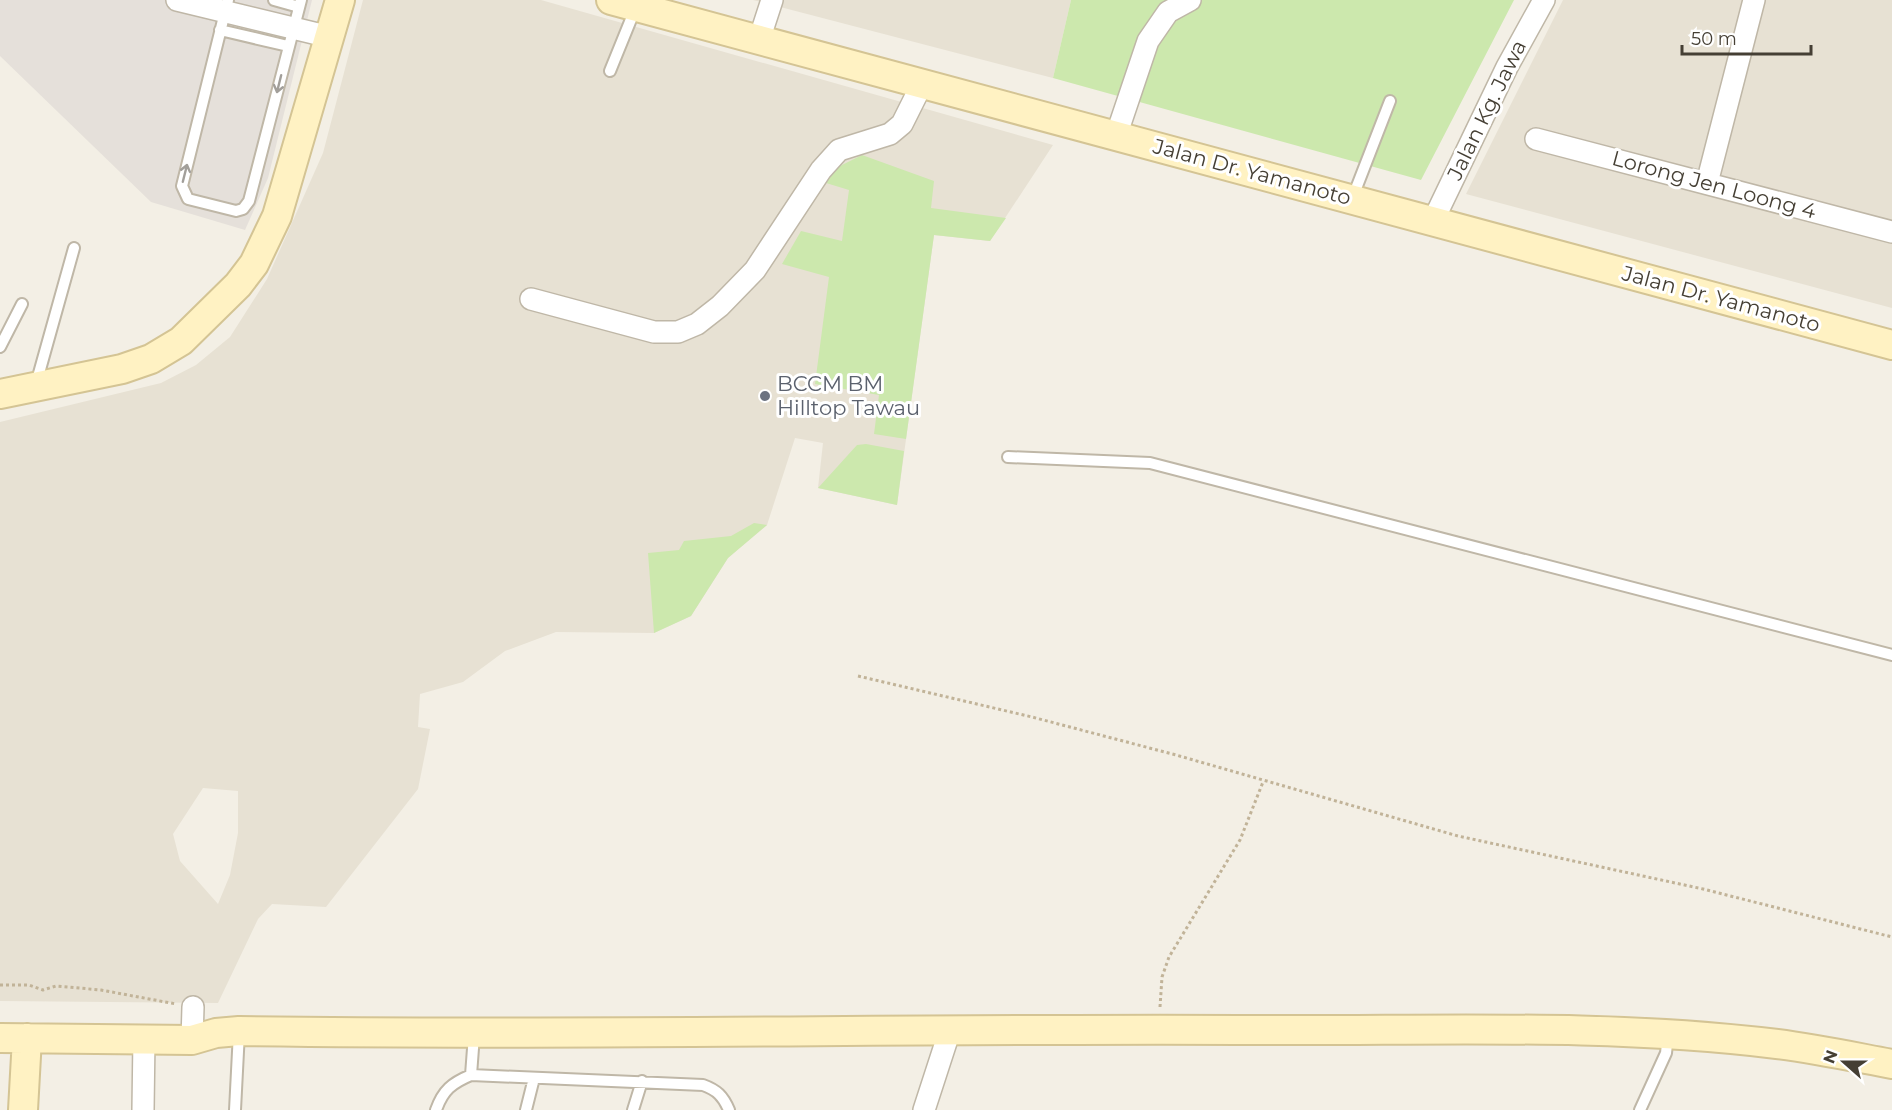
<svg xmlns="http://www.w3.org/2000/svg" width="1892" height="1110" font-family="Montserrat,sans-serif">
<style>
.residential{fill:#e7e1d3;fill-rule:evenodd}
.industrial{fill:#e5e0da}
.green{fill:#cce8ad}
.lines{fill:none;stroke-linecap:round;stroke-linejoin:round}
.lane-casing{stroke:#bfb7a7;stroke-width:14}
.street-casing{stroke:#bfb7a7;stroke-width:24}
.secondary-casing{stroke:#d4c494;stroke-width:32}
.path{stroke:#c1b398;stroke-width:3;stroke-dasharray:3 3;stroke-linecap:butt}
.lane{stroke:#fff;stroke-width:10}
.street{stroke:#fff;stroke-width:21}
.secondary{stroke:#fff2c3;stroke-width:28}
.oneway{stroke:#a29f9a}
.worship-dot{fill:#6b7280;stroke:#fff;stroke-width:2}
.labels{text-anchor:middle;stroke-width:6;stroke-linejoin:round;paint-order:stroke}
.street-label{font-size:21px;fill:#453f34;stroke:#fff}
.worship-label{font-size:21px;fill:#5b616d;stroke:#fff;text-anchor:start}
</style>
<rect width="100%" height="100%" fill="#f3efe5"/>
<path class="residential" d="M 363,0 L 541,0 L 1053,145 L 990,241 L 934,235 L 897,505 L 818,488 L 823,443 L 795,438 L 767,525 L 728,558 L 691,616 L 654,633 L 556,632 L 505,651 L 463,682 L 420,694 L 418,727 L 430,729 L 418,789 L 326,907 L 272,904 L 258,919 L 218,1003 L 0,1001 L 0,422 L 161,383 L 196,365 L 230,337 L 267,279 L 323,153 ZM 203,788 L 238,791 L 238,833 L 230,875 L 218,904 L 180,861 L 173,834 Z
M 753,0 L 1071,0 L 1053,78 Z
M 1563,0 L 1892,0 L 1892,308 L 1466,194 Z"/>
<path class="industrial" d="M 0,0 L 312,0 L 268,178 L 245,230 L 151,202 L 0,56 Z"/>
<path class="green" d="M 1071,0 L 1514,0 L 1421,180 L 1053,78 Z
M 862,155 L 934,181 L 931,208 L 1006,218 L 990,241 L 934,235 L 906,439 L 874,434 L 879,395 L 815,384 L 829,277 L 782,264 L 801,231 L 842,241 L 849,190 L 826,183 L 836,168 Z
M 866,444 L 904,451 L 897,505 L 818,488 L 857,445 Z
M 754,523 L 767,525 L 728,558 L 691,616 L 654,633 L 648,553 L 679,550 L 684,541 L 731,536 Z"/>
<g class="lines">
<defs>
<path id="lane" d="M 228,0 L 182,186 L 188,199 L 236,211 L 243,209 L 249,201 L 301,0
M 274,0 L 299,7
M 220,30 L 288,46
M 610,71 L 636,7
M 1352,199 L 1390,101
M 0,347 L 22,304
M 36,384 L 74,248
M 1008,457 L 1150,463 L 1892,655
M 471,1075 L 474,1035
M 235,1110 L 239,1032
M 436,1110 C 443,1090 452,1083 471,1075 L 703,1085 C 717,1090 723,1096 729,1110
M 526,1110 L 534,1078
M 633,1110 L 642,1081
M 1640,1110 L 1666,1053 L 1668,1035"/>
<path id="street" d="M 177,0 L 330,37
M 759,40 L 772,0
M 1116,136 L 1148,41 L 1168,12 L 1190,0
M 1536,139 L 1892,232
M 1707,183 L 1754,0
M 1433,221 L 1507,67 L 1544,0
M 531,299 L 654,332 L 678,332 L 697,324 L 720,306 L 755,270 L 821,170 L 839,150 L 890,134 L 902,124 L 922,84
M 192,1040 L 193,1007
M 143,1110 L 144,1038
M 924,1110 L 950,1030"/>
<path id="secondary" d="M 611,0 L 1892,345
M 0,394 L 122,369 L 151,359 L 181,341 L 238,285 L 254,264 L 277,216 L 340,0
M 0,1038 L 192,1040 L 216,1033 L 239,1031 C 580,1036 921,1028 1262,1030 C 1434,1031 1607,1023 1777,1044 C 1816,1049 1854,1057 1892,1064
M 23,1110 L 27,1038"/>
</defs>
<use href="#lane" class="lane-casing"/>
<use href="#street" class="street-casing"/>
<use href="#secondary" class="secondary-casing"/>
<path class="path" d="M 858,676 L 1032,717 L 1176,755 L 1458,836 L 1703,889 L 1892,937
M 0,985 L 29,985 L 43,990 L 56,986 L 101,990 L 176,1004
M 1160,1007 L 1162,977 L 1169,957 L 1240,840 L 1263,782"/>
<use href="#lane" class="lane"/>
<use href="#street" class="street"/>
<use href="#secondary" class="secondary"/>
</g>
<defs><path id="oneway-shaft" d="M-6 0H5M1.5-3L5.5 0L1.5 3" fill="none" stroke-width="1.6" stroke-linecap="round" stroke-linejoin="round" transform="scale(1.5)"/></defs>
<g class="oneway">
<use href="#oneway-shaft" transform="translate(279 84) rotate(104)"/>
<use href="#oneway-shaft" transform="translate(185 173) rotate(-76)"/>
</g>
<circle class="worship-dot" cx="765" cy="396" r="6"/>
<g class="labels">
<g class="street-label">
<text transform="translate(1487 110) rotate(-64)" y="7">Jalan Kg. Jawa</text>
<text transform="translate(1252 172) rotate(15)" y="7">Jalan Dr. Yamanoto</text>
<text transform="translate(1714 185) rotate(15)" y="7">Lorong Jen Loong 4</text>
<text transform="translate(1721 299) rotate(15)" y="7">Jalan Dr. Yamanoto</text>
</g>
<g class="worship-label">
<text x="777" y="391">BCCM BM<tspan x="777" dy="24">Hilltop Tawau</tspan></text>
</g>
</g>
<g transform="translate(1844 1062) rotate(291)" stroke="#ffffff" stroke-width="4.5" paint-order="stroke">
<path d="M0-4.5L10 22L0 15L-10 22Z" fill="#453f34"/>
<text y="-9" font-size="16" font-weight="bold" text-anchor="middle" fill="#453f34">N</text>
</g>
<path d="M1682 45v9h129v-9" fill="none" stroke="#453f34" stroke-width="3"/>
<text x="1691" y="45" font-size="18" fill="#453f34" stroke="#ffffff" stroke-width="4.5" paint-order="stroke">50 m</text>
</svg>
